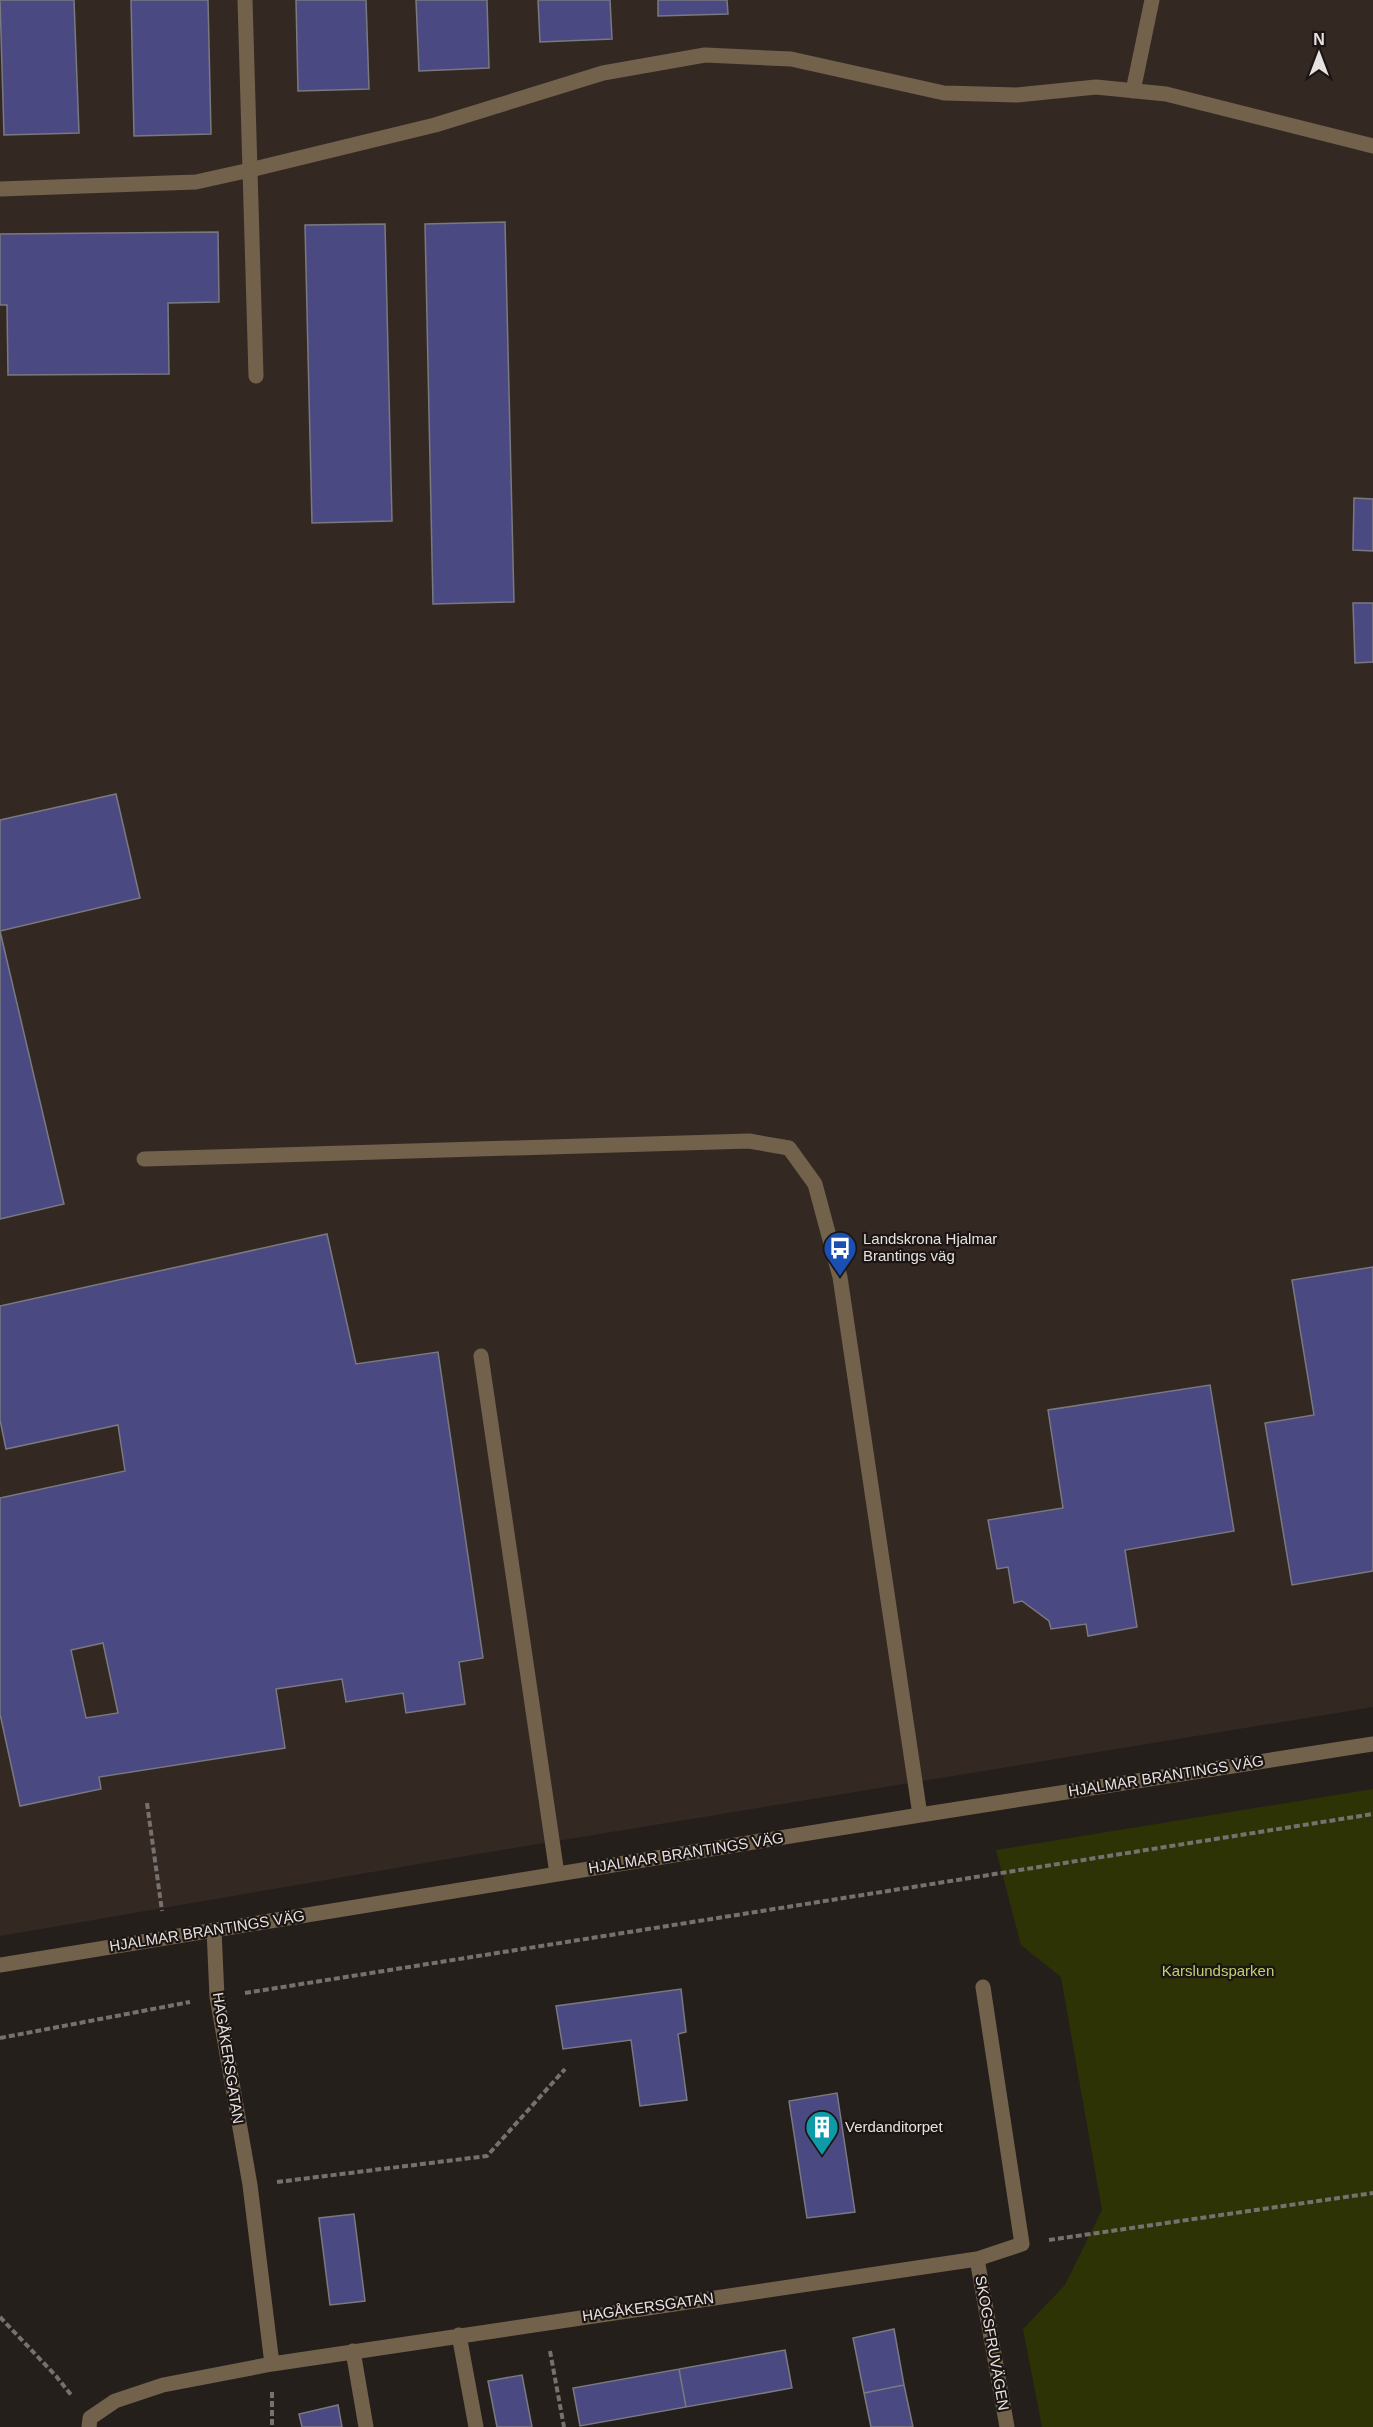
<svg xmlns="http://www.w3.org/2000/svg" width="1373" height="2427" font-family="Helvetica,sans-serif">
<style>
.built{fill:#342823}
.green{fill:#2d3305}
.building{fill:#4b4981;stroke:#797980;stroke-width:1.5;fill-rule:evenodd}
.lines{fill:none;stroke-linecap:round;stroke-linejoin:round}
.path{stroke:#76706e;stroke-width:4;stroke-dasharray:6 3;stroke-linecap:butt}
.minor{stroke:#72624b;stroke-width:15}
.labels{text-anchor:middle;stroke-width:4.5;stroke-linejoin:round;paint-order:stroke}
.poi-label{font-size:15px;fill:#e7e2e0;stroke:#1b1513;text-anchor:start}
.street-label{font-size:15px;fill:#e7e2e0;stroke:#1b1513}
.park-label{font-size:15px;fill:#c1d173;stroke:#1b1513}
</style>
<rect width="100%" height="100%" fill="#251f1c"/>
<path class="built" d="M 0,0 L 1373,0 L 1373,1707 L 477,1854 L 0,1936 Z"/>
<path class="green" d="M 1373,1789 L 1373,2427 L 1042,2427 L 1023,2329 L 1065,2285 L 1102,2210 L 1061,1977 L 1021,1945 L 996,1850 Z"/>
<path class="building" d="M 0,0 L 74,0 L 79,133 L 4,135 Z
M 131,0 L 208,0 L 211,134 L 134,136 Z
M 296,0 L 366,0 L 369,89 L 298,91 Z
M 416,0 L 487,0 L 489,68 L 419,71 Z
M 538,0 L 610,0 L 612,39 L 540,42 Z
M 658,0 L 727,0 L 728,14 L 658,16 Z
M 505,222 L 514,602 L 433,604 L 425,224 Z
M 385,224 L 392,521 L 312,523 L 305,225 Z
M 218,232 L 219,302 L 168,303 L 169,374 L 8,375 L 7,305 L 0,305 L 0,234 Z
M 1354,498 L 1373,499 L 1373,551 L 1353,550 Z
M 1353,603 L 1373,603 L 1373,662 L 1355,663 Z
M 116,794 L 140,898 L 0,931 L 64,1204 L 0,1219 L 0,820 Z
M 327,1234 L 356,1364 L 438,1352 L 483,1658 L 459,1662 L 465,1704 L 406,1713 L 403,1693 L 346,1702 L 342,1679 L 276,1689 L 285,1748 L 99,1777 L 101,1789 L 20,1806 L 0,1714 L 0,1498 L 125,1471 L 118,1425 L 6,1449 L 0,1420 L 0,1306 ZM 103,1643 L 118,1713 L 86,1718 L 71,1650 Z
M 1373,1267 L 1373,1571 L 1292,1585 L 1265,1423 L 1314,1415 L 1292,1280 Z
M 1210,1385 L 1234,1531 L 1125,1550 L 1137,1627 L 1088,1636 L 1086,1624 L 1051,1629 L 1049,1621 L 1022,1601 L 1014,1603 L 1008,1567 L 997,1569 L 988,1520 L 1063,1508 L 1048,1410 Z
M 681,1989 L 686,2032 L 678,2034 L 687,2100 L 640,2106 L 631,2040 L 563,2049 L 556,2006 Z
M 837,2093 L 855,2212 L 807,2218 L 789,2101 Z
M 354,2214 L 365,2301 L 330,2305 L 319,2218 Z
M 894,2329 L 904,2385 L 864,2393 L 853,2338 Z
M 785,2350 L 792,2388 L 686,2407 L 679,2369 Z
M 679,2369 L 686,2407 L 580,2426 L 573,2388 Z
M 522,2375 L 532,2427 L 497,2427 L 488,2381 Z
M 904,2385 L 913,2427 L 871,2427 L 864,2393 Z
M 338,2405 L 342,2427 L 302,2427 L 299,2414 Z"/>
<g class="lines">
<path class="path" d="M 147,1803 L 162,1911
M 245,1993 L 1373,1814
M 0,2038 L 190,2002
M 277,2182 L 487,2156 L 565,2069
M 1049,2240 L 1373,2193
M 0,2317 L 56,2376 L 72,2396
M 550,2351 L 564,2427
M 272,2392 L 272,2427"/>
<path class="minor" d="M 245,0 L 250,170 L 435,125 L 603,73 L 705,55 L 791,59 L 944,93 L 1017,95 L 1096,87 L 1166,94 L 1373,146
M 1133,91 L 1152,0
M 0,189 L 196,182 L 250,170 L 256,376
M 144,1159 L 749,1141 L 789,1148 L 815,1184 L 840,1277 L 920,1815
M 481,1356 L 557,1874
M 214,1930 L 217,1997 L 250,2185 L 272,2364
M 0,1965 L 920,1815 L 1373,1744
M 977,2259 L 1007,2427
M 459,2335 L 476,2427
M 353,2351 L 366,2427
M 89,2427 L 90,2418 L 115,2401 L 163,2385 L 272,2364 L 977,2259 L 1022,2244 L 983,1987"/>
</g>
<defs>
<symbol id="bus-pin" viewBox="-11 -11 22 30"><path d="M0 17L-7.5 6A9.5 9.5 0 1 1 7.5 6Z" fill="#1a4fb4" stroke="#1b1513"/><path d="M-5-6H5V4H4V6H2V4H-2V6H-4V4H-5ZM-3.5-4V0h7V-4ZM-3.5 1.2v1.5H-2V1.2ZM2 1.2v1.5H3.5V1.2Z" fill="#fff"/></symbol>
<symbol id="building-pin" viewBox="-11 -11 22 30"><path d="M0 17L-7.5 6A9.5 9.5 0 1 1 7.5 6Z" fill="#0f9aa8" stroke="#1b1513"/><path d="M-4-6H4V6H1V3H-1V6H-4ZM-2.5-4.3h1.7v1.8h-1.7ZM.8-4.3h1.7v1.8H.8ZM-2.5-1h1.7V.8h-1.7ZM.8-1h1.7V.8H.8Z" fill="#fff"/></symbol>
</defs>
<g fill-rule="evenodd">
<use href="#bus-pin" x="821" y="1229" width="38" height="52"/>
<use href="#building-pin" x="803" y="2108" width="38" height="52"/>
</g>
<g class="labels">
<g class="poi-label">
<text x="863" y="1244">Landskrona Hjalmar<tspan x="863" dy="17">Brantings väg</tspan></text>
<text x="845" y="2132">Verdanditorpet</text>
</g>
<g class="street-label">
<text transform="translate(1166 1776) rotate(-9)" y="5">HJALMAR BRANTINGS VÄG</text>
<text transform="translate(686 1853) rotate(-9)" y="5">HJALMAR BRANTINGS VÄG</text>
<text transform="translate(207 1931) rotate(-9)" y="5">HJALMAR BRANTINGS VÄG</text>
<text transform="translate(228 2058) rotate(81)" y="5">HAGÅKERSGATAN</text>
<text transform="translate(648 2307) rotate(-8)" y="5">HAGÅKERSGATAN</text>
<text transform="translate(992 2343) rotate(80)" y="5">SKOGSFRUVÄGEN</text>
</g>
<g class="park-label">
<text x="1218" y="1976">Karslundsparken</text>
</g>
</g>
<g transform="translate(1319 54)" stroke="#1b1513" stroke-width="4.5" paint-order="stroke">
<path d="M0-4.5L10 22L0 15L-10 22Z" fill="#e7e2e0"/>
<text y="-9" font-size="16" font-weight="bold" text-anchor="middle" fill="#e7e2e0">N</text>
</g>
</svg>
